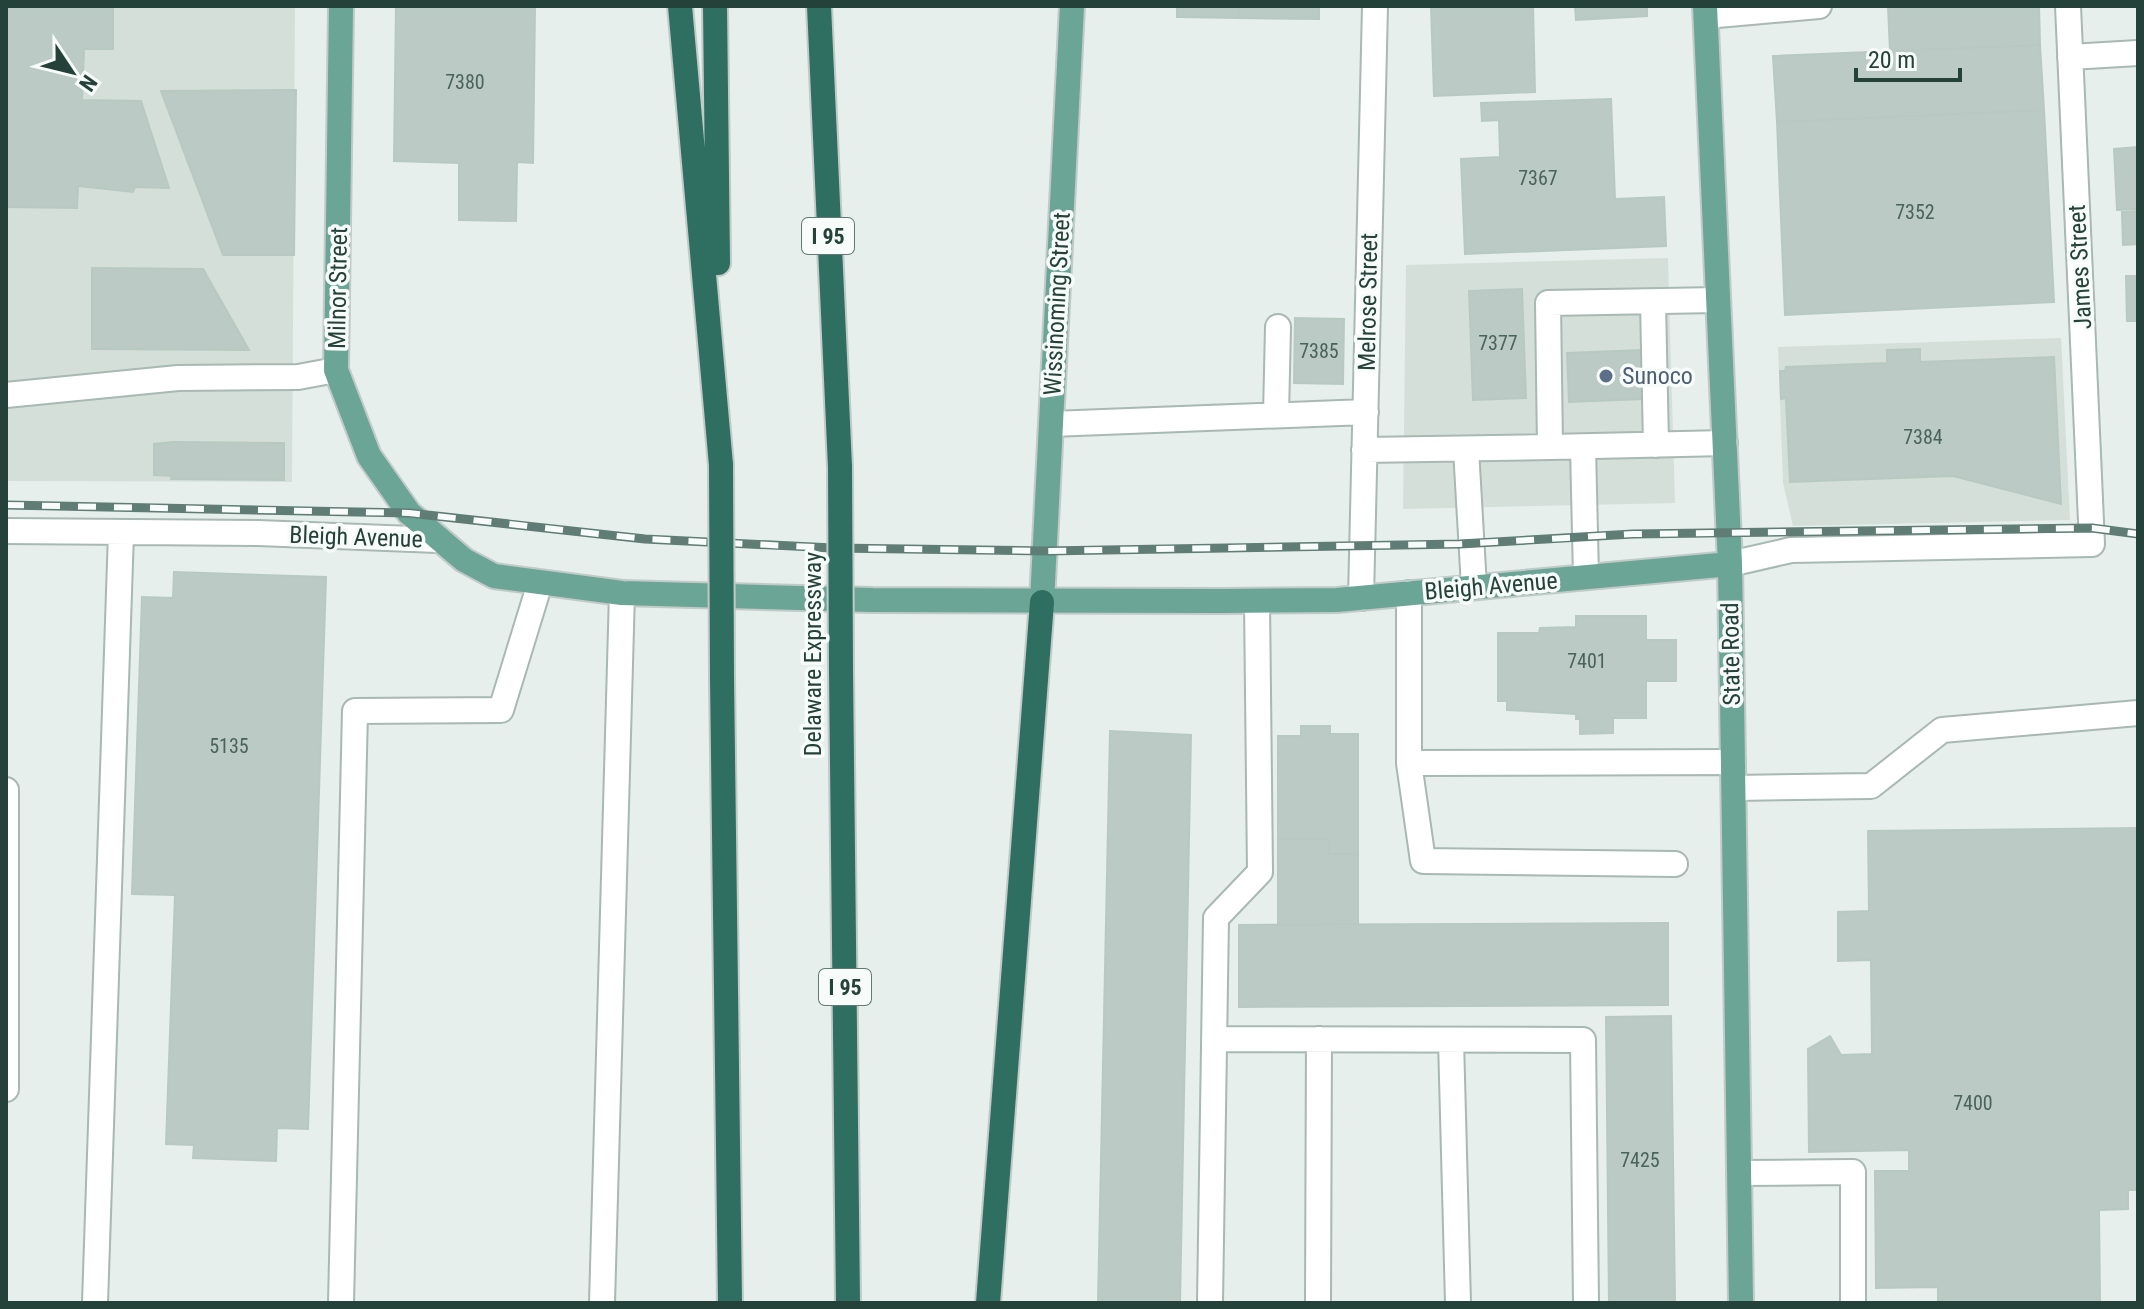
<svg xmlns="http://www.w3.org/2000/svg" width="2144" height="1309" font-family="'Roboto Condensed',sans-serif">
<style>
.built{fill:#d4dfda}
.building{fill:#bbcac4;stroke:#b8c9c2;stroke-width:2}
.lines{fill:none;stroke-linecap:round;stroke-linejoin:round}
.minor-casing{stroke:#a8b8b2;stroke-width:28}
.major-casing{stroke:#c2cac8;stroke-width:28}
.highway-casing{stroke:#c2cac8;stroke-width:28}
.minor{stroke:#fff;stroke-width:24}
.major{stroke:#6aa596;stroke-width:24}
.highway{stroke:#2f6f62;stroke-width:24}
.rail-casing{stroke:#5f7d75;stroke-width:9}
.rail{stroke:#f7fbf9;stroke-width:6;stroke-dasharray:18;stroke-linecap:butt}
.highway-bridge-casing{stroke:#c2cac8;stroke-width:28;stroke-linecap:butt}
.highway-bridge{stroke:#2f6f62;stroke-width:24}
.service-dot{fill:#5c6f8a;stroke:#f7fbf9;stroke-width:3}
.labels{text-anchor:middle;stroke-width:7;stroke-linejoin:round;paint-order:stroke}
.number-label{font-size:20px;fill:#4a645c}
.shield{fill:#f7fbf9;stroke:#637a73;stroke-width:2}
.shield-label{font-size:22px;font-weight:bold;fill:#24423a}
.street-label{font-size:24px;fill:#24423a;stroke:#f7fbf9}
.service-label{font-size:24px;fill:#4e5e75;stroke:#f7fbf9;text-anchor:start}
</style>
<rect width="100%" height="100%" fill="#e6efeb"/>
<path class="built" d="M 6,6 L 295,6 L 292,482 L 6,481 Z
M 1668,258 L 1675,503 L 1403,509 L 1406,265 Z
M 2061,338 L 2070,520 L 1793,526 L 1783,483 L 1778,347 Z"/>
<path class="building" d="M 6,6 L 113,6 L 113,49 L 84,49 L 82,100 L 141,101 L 169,188 L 135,187 L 133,192 L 78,186 L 77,208 L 6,207 Z
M 396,6 L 535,6 L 533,163 L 517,162 L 516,221 L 459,220 L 459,163 L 394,161 Z
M 1177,6 L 1240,6 L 1239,18 L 1177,17 Z
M 1240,6 L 1319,6 L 1319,19 L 1239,18 Z
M 1431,6 L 1533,6 L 1535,92 L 1434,96 Z
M 1575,6 L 1647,6 L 1647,16 L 1576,20 Z
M 1888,6 L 2039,6 L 2040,45 L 1890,51 Z
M 2040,45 L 2044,110 L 1777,122 L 1773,56 Z
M 296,90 L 294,255 L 223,255 L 161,91 Z
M 1611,99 L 1615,199 L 1664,197 L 1666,246 L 1465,254 L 1461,159 L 1500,157 L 1499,120 L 1482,121 L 1481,103 Z
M 2044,110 L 2054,302 L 1785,315 L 1777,122 Z
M 2138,147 L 2138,209 L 2117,210 L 2114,149 Z
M 2138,211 L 2138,244 L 2123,245 L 2122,212 Z
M 92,268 L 203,269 L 249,350 L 92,349 Z
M 2126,276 L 2138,276 L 2138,321 L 2127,321 Z
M 1522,289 L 1526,398 L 1473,400 L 1469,291 Z
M 1295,318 L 1344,319 L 1343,384 L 1294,383 Z
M 1920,349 L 1920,362 L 2054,357 L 2061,504 L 1953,476 L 1790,482 L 1786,398 L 1781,399 L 1780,371 L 1785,371 L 1786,367 L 1887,363 L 1887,350 Z
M 1642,350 L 1644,399 L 1569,402 L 1567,353 Z
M 173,442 L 284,443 L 284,480 L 171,479 L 172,476 L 154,475 L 154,444 Z
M 174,572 L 326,577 L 308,1129 L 277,1128 L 276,1161 L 193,1158 L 194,1145 L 166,1144 L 175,895 L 132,894 L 142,597 L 173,598 Z
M 1576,616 L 1646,616 L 1646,640 L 1676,640 L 1676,681 L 1646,681 L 1646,718 L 1613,718 L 1613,733 L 1580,734 L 1580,719 L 1576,719 L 1576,714 L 1507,710 L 1507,701 L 1498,701 L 1498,633 L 1539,633 L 1540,628 L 1576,627 Z
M 1301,726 L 1330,726 L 1330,734 L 1358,734 L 1358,854 L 1329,854 L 1329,839 L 1278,839 L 1278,736 L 1301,736 Z
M 1110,731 L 1191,735 L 1180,1303 L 1098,1303 Z
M 2138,828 L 2138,1190 L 2128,1190 L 2128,1209 L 2099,1210 L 2100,1303 L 1938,1303 L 1938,1287 L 1876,1288 L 1875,1171 L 1909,1171 L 1909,1150 L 1809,1152 L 1808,1049 L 1830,1036 L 1841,1055 L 1872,1054 L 1871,960 L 1838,961 L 1838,912 L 1869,911 L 1868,831 Z
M 1278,839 L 1329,839 L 1329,854 L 1358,854 L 1358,924 L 1278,925 Z
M 1668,923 L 1668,1005 L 1239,1007 L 1239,925 Z
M 1671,1016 L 1675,1303 L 1609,1303 L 1606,1017 Z"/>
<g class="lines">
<defs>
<path id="minor" d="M 1706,16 L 1819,6
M 2070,57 L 2138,53
M 1718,300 L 1548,303 L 1550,447 L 1725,443
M 1653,302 L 1656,445
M 6,395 L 178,378 L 298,377 L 336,370
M 1276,415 L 1278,327
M 1051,424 L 1366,412
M 1583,447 L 1586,577
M 1466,449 L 1474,587
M 1364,450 L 1550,447
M 6,531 L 258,533 L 438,540
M 1730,564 L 1791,550 L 2092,544 L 2068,6
M 1409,593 L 1409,763 L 1733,762
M 1361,598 L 1375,6
M 1409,763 L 1423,861 L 1675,864
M 1734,788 L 1871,786 L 1942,730 L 2138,713
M 6,790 L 6,1089
M 1214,1039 L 1583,1040 L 1586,1303
M 1451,1040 L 1458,1303
M 1739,1173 L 1853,1172 L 1853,1303
M 95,1303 L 121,533
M 341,1303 L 355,711 L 501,710 L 540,583
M 602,1303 L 622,593
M 1210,1303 L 1216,918 L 1260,872 L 1257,601
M 1318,1303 L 1319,1039"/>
<path id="major" d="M 341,6 L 336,370 L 369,456 L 409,513 L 464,560 L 494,576 L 622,593 L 873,600 L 1222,601 L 1337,600 L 1730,564
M 1705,6 L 1730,564 L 1741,1303
M 1042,602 L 1072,6"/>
<path id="highway" d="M 680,6 L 721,465
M 715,6 L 718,263
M 819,6 L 840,467
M 841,671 L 848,1303
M 722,677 L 730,1303
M 988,1303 L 1042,602"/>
</defs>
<use href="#minor" class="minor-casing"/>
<use href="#major" class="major-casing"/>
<use href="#highway" class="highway-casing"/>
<use href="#minor" class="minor"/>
<use href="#major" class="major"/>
<use href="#highway" class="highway"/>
<defs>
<path id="rail" d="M 6,505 L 409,513 L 645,539 L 833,548 L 1045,551 L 1460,544 L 1633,534 L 2092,528 L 2138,534"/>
</defs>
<use href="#rail" class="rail-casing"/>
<use href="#rail" class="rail"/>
<defs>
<path id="highway-bridge" d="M 721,465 L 722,677
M 840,467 L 841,671"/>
</defs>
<use href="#highway-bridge" class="highway-bridge-casing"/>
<use href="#highway-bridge" class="highway-bridge"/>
</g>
<circle class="service-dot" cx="1606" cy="376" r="8"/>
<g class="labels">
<g class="number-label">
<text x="465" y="89">7380</text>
<text x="1538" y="185">7367</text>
<text x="1915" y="219">7352</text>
<text x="1498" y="350">7377</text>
<text x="1319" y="358">7385</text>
<text x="1923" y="444">7384</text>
<text x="1587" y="668">7401</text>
<text x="229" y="753">5135</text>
<text x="1973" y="1110">7400</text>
<text x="1640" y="1167">7425</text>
</g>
<g class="shield">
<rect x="802" y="218" width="52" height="36" rx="6"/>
<rect x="819" y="969" width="52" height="36" rx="6"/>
</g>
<g class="shield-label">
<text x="828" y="244">I 95</text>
<text x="845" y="995">I 95</text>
</g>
<g class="street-label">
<text transform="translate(2080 267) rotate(-93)" y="8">James Street</text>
<text transform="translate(338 288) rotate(-89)" y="8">Milnor Street</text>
<text transform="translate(1368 302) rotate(-89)" y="8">Melrose Street</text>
<text transform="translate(1057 304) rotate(-87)" y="8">Wissinoming Street</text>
<text transform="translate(356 537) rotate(2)" y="8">Bleigh Avenue</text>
<text transform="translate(1491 586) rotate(-5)" y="8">Bleigh Avenue</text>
<text transform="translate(813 654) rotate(-90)" y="8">Delaware Expressway</text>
<text transform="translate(1731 654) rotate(-91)" y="8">State Road</text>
</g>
<g class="service-label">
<text x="1622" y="384">Sunoco</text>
</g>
</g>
<rect width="2144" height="1309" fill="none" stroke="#24423a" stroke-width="16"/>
<g transform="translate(72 72) rotate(125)" stroke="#f7fbf9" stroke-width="6" paint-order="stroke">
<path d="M0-6L14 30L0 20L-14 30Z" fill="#24423a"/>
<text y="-12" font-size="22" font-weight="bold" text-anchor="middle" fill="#24423a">N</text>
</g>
<path d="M1856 68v12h104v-12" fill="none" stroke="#24423a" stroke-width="4"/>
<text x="1868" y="68" font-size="24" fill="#24423a" stroke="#f7fbf9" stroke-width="6" paint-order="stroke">20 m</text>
</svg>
